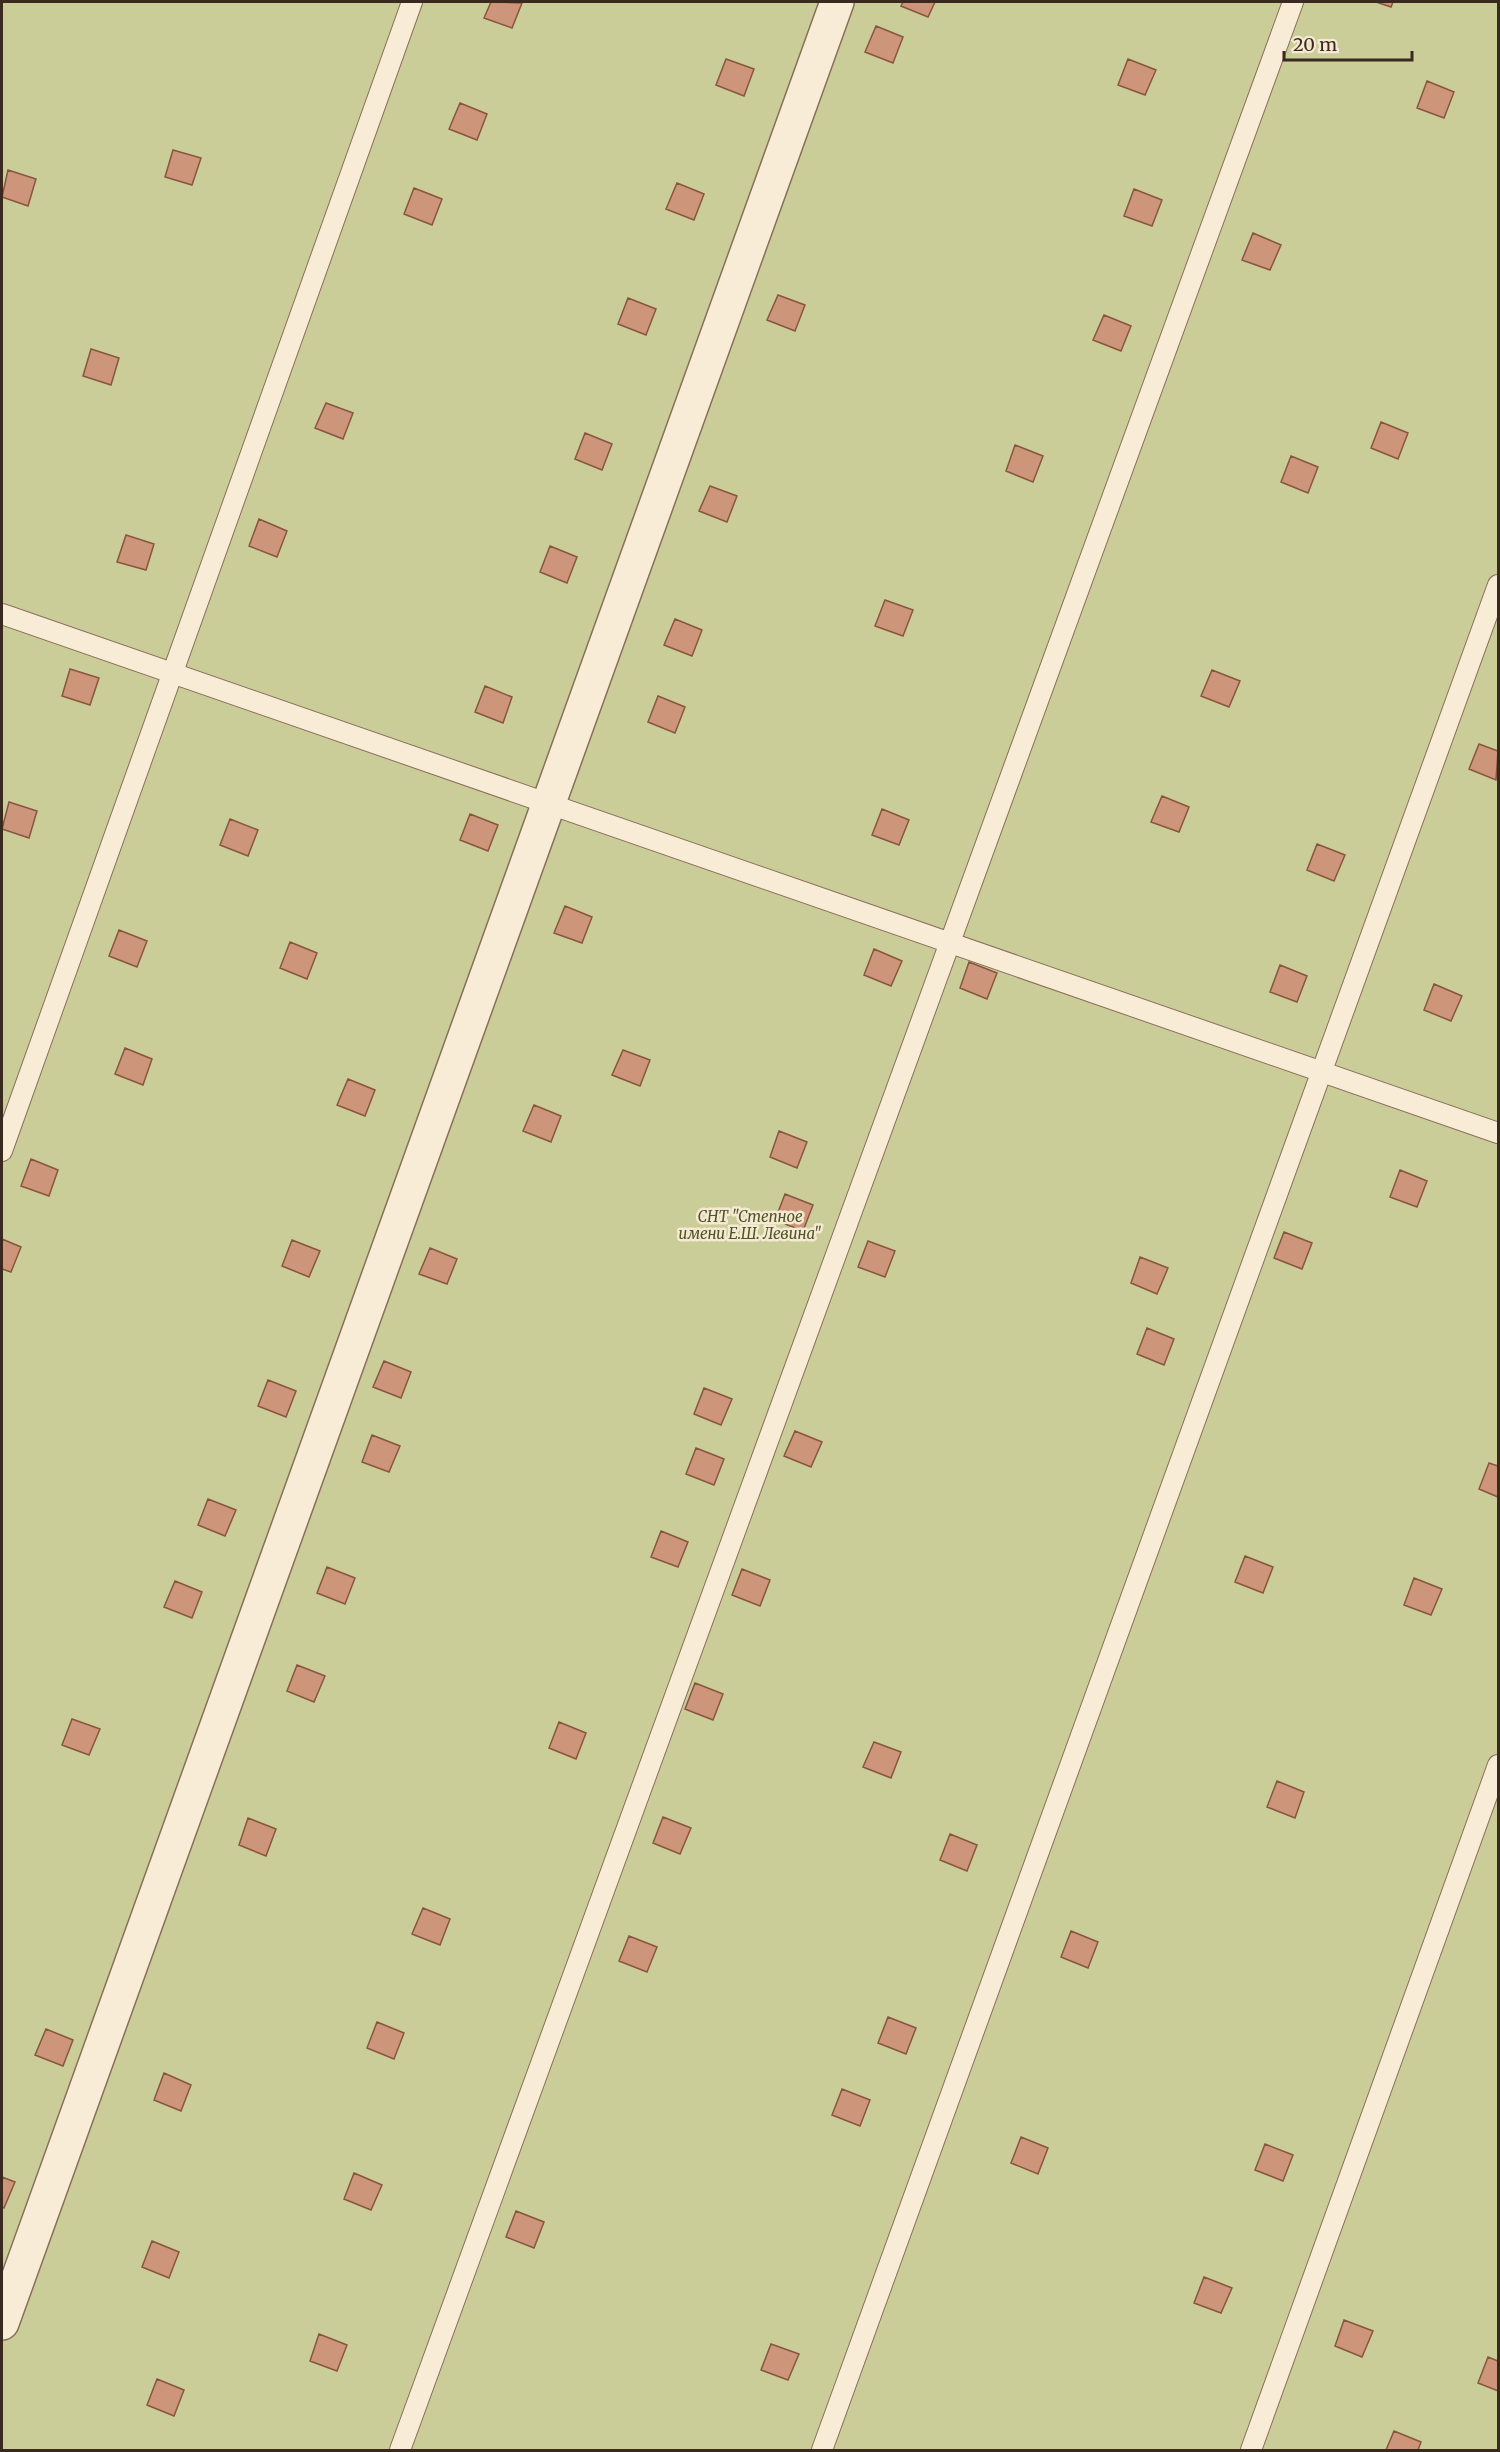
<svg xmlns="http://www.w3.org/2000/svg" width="1500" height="2452" font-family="Merriweather,serif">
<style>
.green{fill:#cbcd98}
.building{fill:#cd9579;stroke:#885640;stroke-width:1.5}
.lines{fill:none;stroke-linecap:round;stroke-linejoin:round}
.service-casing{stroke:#896f5a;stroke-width:22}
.minor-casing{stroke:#896f5a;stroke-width:36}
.service{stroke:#f9ecd7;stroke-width:20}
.minor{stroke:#f9ecd7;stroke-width:33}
.labels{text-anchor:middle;stroke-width:5;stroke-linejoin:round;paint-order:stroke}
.park-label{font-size:15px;font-style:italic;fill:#4d5525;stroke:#f6e9d3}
</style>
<rect width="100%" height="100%" fill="#eedec4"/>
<path class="green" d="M 2,2 L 1498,2 L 1498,2450 L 2,2450 Z"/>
<path class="building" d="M 491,2 L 522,3 L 512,28 L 484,18 Z
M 903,2 L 935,2 L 928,17 L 901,6 Z
M 1376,2 L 1393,2 L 1391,7 Z
M 876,26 L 903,37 L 893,63 L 865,52 Z
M 726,59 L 754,69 L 744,96 L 716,85 Z
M 1128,59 L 1156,70 L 1145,95 L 1118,85 Z
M 1427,81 L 1454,92 L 1444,118 L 1417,108 Z
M 460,103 L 487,114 L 477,140 L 449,129 Z
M 173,150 L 201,158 L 192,185 L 165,177 Z
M 8,170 L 36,179 L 28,206 L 2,197 Z
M 677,183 L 704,194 L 694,220 L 666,209 Z
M 414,188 L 442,199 L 432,225 L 404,214 Z
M 1134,189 L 1162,200 L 1152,226 L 1124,216 Z
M 1253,233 L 1281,245 L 1270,270 L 1242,260 Z
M 778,295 L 805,305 L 795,331 L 767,320 Z
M 628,298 L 656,309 L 646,335 L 618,324 Z
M 1104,315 L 1131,326 L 1121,351 L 1093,340 Z
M 91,349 L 119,358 L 111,385 L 83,376 Z
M 326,403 L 353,413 L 343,439 L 315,428 Z
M 1381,422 L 1408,433 L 1398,459 L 1371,448 Z
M 585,433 L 612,444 L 602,470 L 575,459 Z
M 1015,445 L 1043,456 L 1033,482 L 1006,471 Z
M 1291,456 L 1318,467 L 1308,493 L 1281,482 Z
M 710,486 L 737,496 L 727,522 L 699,511 Z
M 259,519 L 287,531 L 277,557 L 249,546 Z
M 126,535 L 154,544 L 146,570 L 117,562 Z
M 550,546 L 577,557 L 567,583 L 540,572 Z
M 885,600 L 913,610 L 903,636 L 875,626 Z
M 675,619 L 702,630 L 692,656 L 664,645 Z
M 70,669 L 99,678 L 90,705 L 62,696 Z
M 1212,670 L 1240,681 L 1229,707 L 1201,696 Z
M 485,686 L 512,697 L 503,723 L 475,712 Z
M 658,696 L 685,707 L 675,733 L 648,722 Z
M 1479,744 L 1498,751 L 1496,780 L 1469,769 Z
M 1162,796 L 1189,807 L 1179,832 L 1151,822 Z
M 9,802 L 37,811 L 29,838 L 2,829 Z
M 882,809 L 909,820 L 899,845 L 872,835 Z
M 470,814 L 498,825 L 488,851 L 460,840 Z
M 230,819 L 258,830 L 248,856 L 220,845 Z
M 1317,844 L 1345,855 L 1334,881 L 1307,870 Z
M 565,906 L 592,917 L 582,943 L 554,933 Z
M 119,930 L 147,941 L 137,967 L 109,956 Z
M 290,942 L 317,953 L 307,979 L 280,968 Z
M 874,949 L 902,961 L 891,986 L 864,975 Z
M 969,962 L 997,973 L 987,999 L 960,988 Z
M 1280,965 L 1307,976 L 1297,1002 L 1270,992 Z
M 1434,984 L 1462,996 L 1451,1021 L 1424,1010 Z
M 125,1048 L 152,1059 L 143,1085 L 115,1074 Z
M 623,1050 L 650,1060 L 640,1086 L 612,1075 Z
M 348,1079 L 375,1090 L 365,1116 L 337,1105 Z
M 534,1105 L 561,1116 L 551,1142 L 523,1131 Z
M 779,1131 L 807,1142 L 797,1168 L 770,1157 Z
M 31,1159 L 58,1170 L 49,1196 L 21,1186 Z
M 1400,1170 L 1427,1181 L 1417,1207 L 1390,1197 Z
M 785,1194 L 813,1205 L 803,1231 L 775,1220 Z
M 1284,1232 L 1312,1243 L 1302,1269 L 1274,1258 Z
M 2,1239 L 21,1247 L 11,1272 L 2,1269 Z
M 292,1240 L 320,1251 L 309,1277 L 282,1266 Z
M 868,1241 L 895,1251 L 885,1277 L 858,1267 Z
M 430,1248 L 457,1259 L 447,1284 L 419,1274 Z
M 1140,1257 L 1168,1268 L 1157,1294 L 1131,1283 Z
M 1147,1328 L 1174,1339 L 1164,1365 L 1137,1354 Z
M 384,1361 L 411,1372 L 401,1398 L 373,1387 Z
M 268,1380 L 296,1391 L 286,1417 L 258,1406 Z
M 704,1388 L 732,1399 L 721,1425 L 694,1414 Z
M 795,1431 L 822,1442 L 811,1467 L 784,1456 Z
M 372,1435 L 400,1446 L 389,1472 L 362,1462 Z
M 696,1448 L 724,1459 L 714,1485 L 686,1474 Z
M 1489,1463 L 1498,1466 L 1498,1497 L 1479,1489 Z
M 208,1499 L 236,1510 L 225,1536 L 198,1525 Z
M 661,1531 L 688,1542 L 678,1567 L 651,1557 Z
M 1245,1556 L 1273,1567 L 1263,1593 L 1235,1582 Z
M 327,1567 L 355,1578 L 345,1604 L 317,1593 Z
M 742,1569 L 770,1580 L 760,1606 L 732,1595 Z
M 1414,1578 L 1442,1589 L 1431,1615 L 1404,1605 Z
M 175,1581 L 202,1592 L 192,1618 L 164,1607 Z
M 297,1665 L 325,1676 L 314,1702 L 287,1691 Z
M 695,1683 L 723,1694 L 713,1720 L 685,1709 Z
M 72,1719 L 100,1729 L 89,1755 L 62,1745 Z
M 559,1722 L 586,1733 L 576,1759 L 549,1748 Z
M 874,1742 L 901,1752 L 891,1778 L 863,1767 Z
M 1277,1781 L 1304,1792 L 1295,1818 L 1267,1807 Z
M 663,1817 L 691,1828 L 680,1854 L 653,1843 Z
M 248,1818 L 276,1829 L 266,1856 L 239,1845 Z
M 950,1834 L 977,1845 L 967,1871 L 940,1860 Z
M 423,1908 L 450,1919 L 440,1945 L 412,1934 Z
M 1071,1931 L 1098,1942 L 1088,1968 L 1061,1957 Z
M 629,1936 L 657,1947 L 647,1972 L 619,1961 Z
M 888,2017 L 916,2028 L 906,2054 L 878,2043 Z
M 377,2022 L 404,2033 L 394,2059 L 367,2048 Z
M 46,2029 L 73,2040 L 63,2066 L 35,2055 Z
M 164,2073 L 191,2085 L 181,2111 L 154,2100 Z
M 842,2089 L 870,2100 L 860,2126 L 832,2115 Z
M 1021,2137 L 1048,2148 L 1038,2174 L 1011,2163 Z
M 1265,2144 L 1293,2155 L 1283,2181 L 1255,2170 Z
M 354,2173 L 382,2185 L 371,2210 L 344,2199 Z
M 2,2177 L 15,2182 L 4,2208 L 2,2207 Z
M 516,2211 L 544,2222 L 534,2248 L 506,2237 Z
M 152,2241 L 179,2252 L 169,2278 L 142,2267 Z
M 1204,2277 L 1232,2288 L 1221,2313 L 1194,2303 Z
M 1344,2320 L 1373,2331 L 1362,2357 L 1335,2346 Z
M 319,2334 L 347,2345 L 337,2371 L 310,2361 Z
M 771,2344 L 799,2354 L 788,2380 L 761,2370 Z
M 1488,2357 L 1498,2361 L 1498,2391 L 1478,2383 Z
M 157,2379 L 184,2390 L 174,2416 L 147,2405 Z
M 1394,2431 L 1421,2442 L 1418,2450 L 1386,2450 Z"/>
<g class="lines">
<defs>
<path id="service" d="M 2,614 L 1498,1133
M 2,1151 L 412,2
M 400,2450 L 1293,2
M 822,2450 L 1498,585
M 1251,2450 L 1498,1765"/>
<path id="minor" d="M 2,2323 L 837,2"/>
</defs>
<use href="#service" class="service-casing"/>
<use href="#minor" class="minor-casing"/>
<use href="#service" class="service"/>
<use href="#minor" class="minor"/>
</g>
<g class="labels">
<g class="park-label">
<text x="750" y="1222">СНТ "Степное<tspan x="750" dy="17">имени Е.Ш. Левина"</tspan></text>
</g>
</g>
<rect width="1500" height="2452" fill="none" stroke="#39291e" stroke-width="6"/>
<path d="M1284 51v9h128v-9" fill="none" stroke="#39291e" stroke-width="3"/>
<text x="1293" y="51" font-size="18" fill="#39291e" stroke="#f6e9d3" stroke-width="4.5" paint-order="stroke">20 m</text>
</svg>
